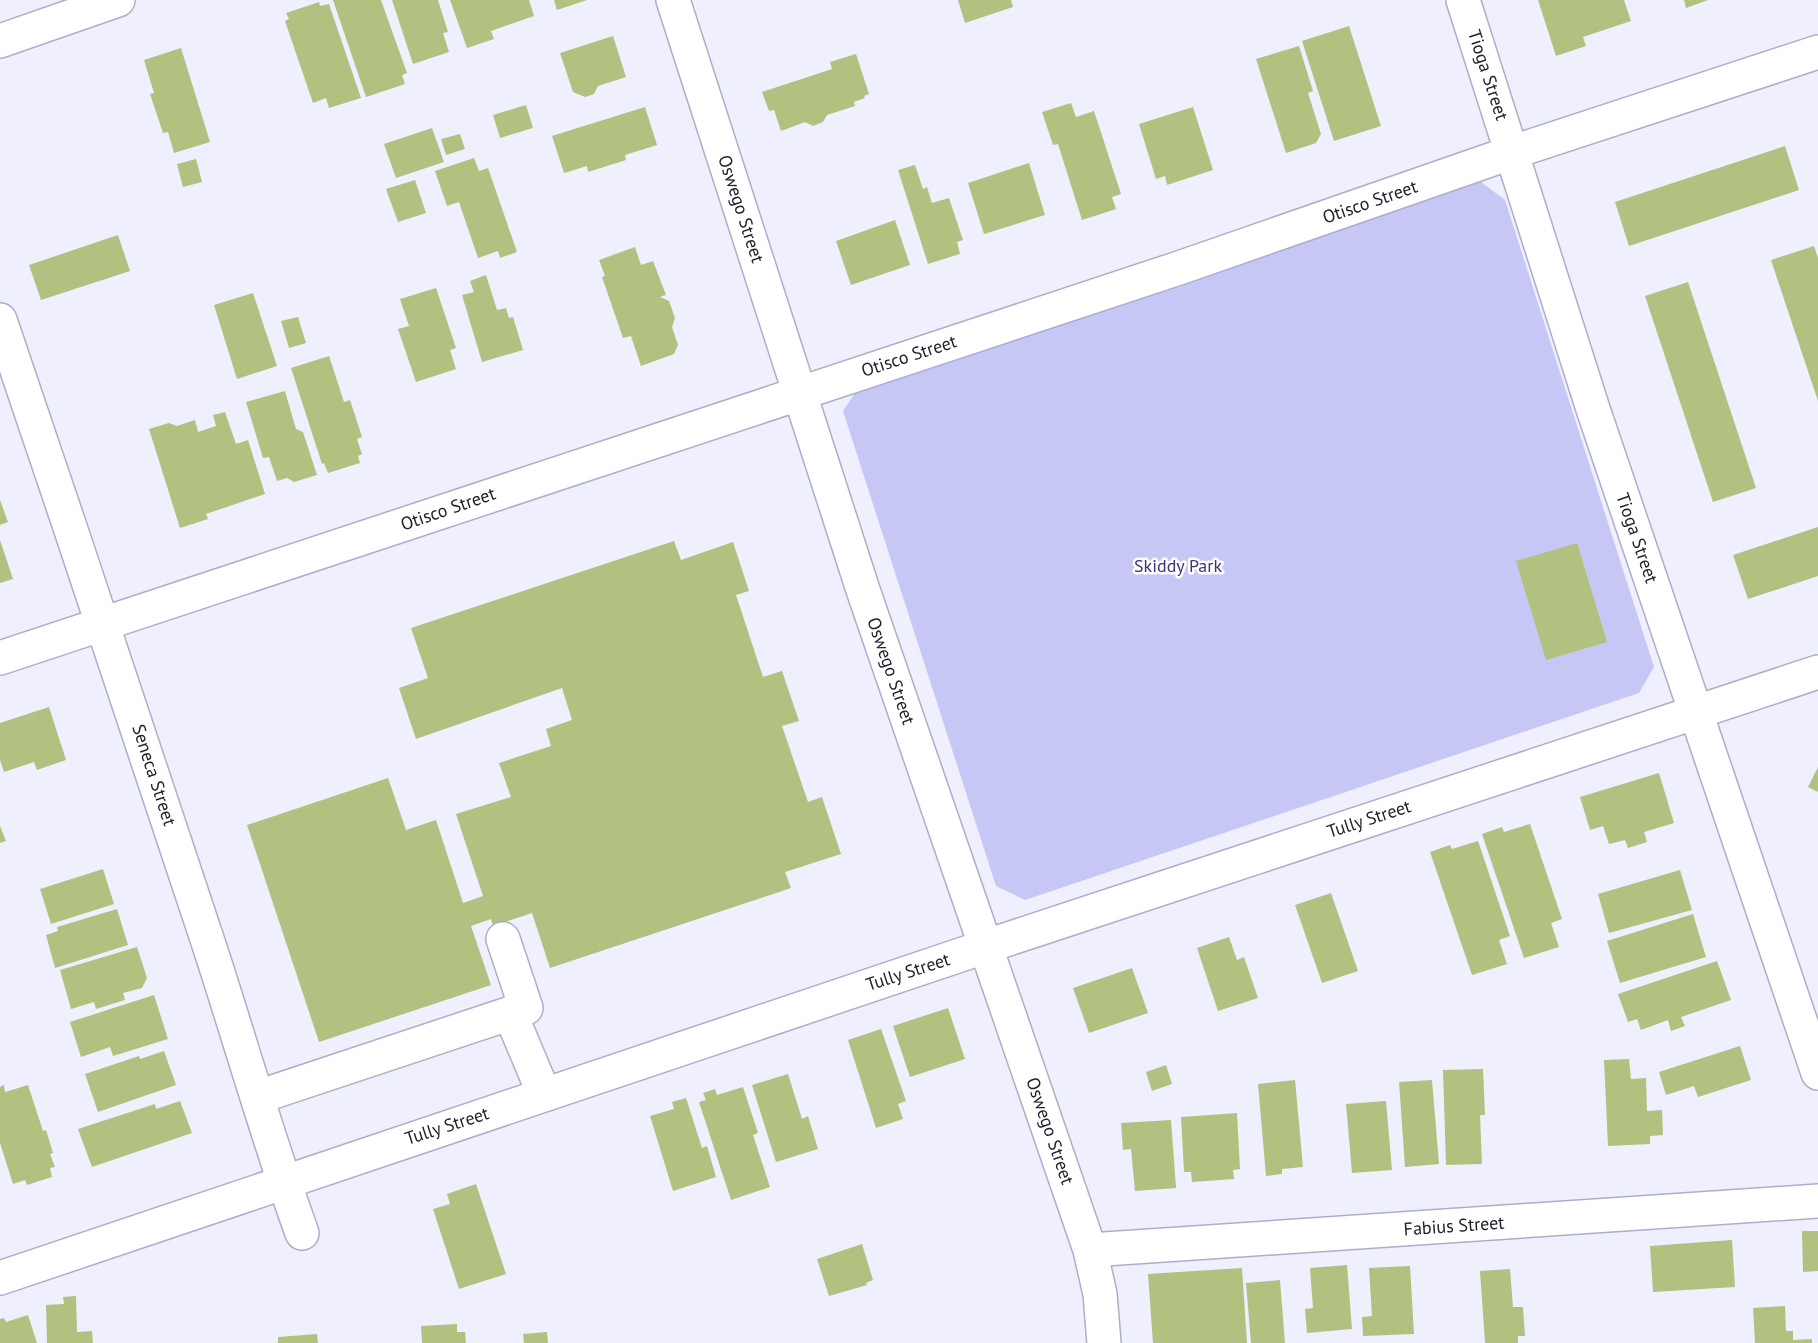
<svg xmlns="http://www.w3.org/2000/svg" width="1818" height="1343" font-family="'PT Sans',sans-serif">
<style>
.green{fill:#c7c7f5}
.building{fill:#b1c180}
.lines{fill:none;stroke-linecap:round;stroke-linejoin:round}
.minor-casing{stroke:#adadce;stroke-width:36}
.minor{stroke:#fff;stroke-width:33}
.labels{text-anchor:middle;stroke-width:5;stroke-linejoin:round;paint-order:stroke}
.street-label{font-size:18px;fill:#21212d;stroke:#fefefe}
.park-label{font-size:18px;fill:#3c327b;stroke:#fefefe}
</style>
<rect width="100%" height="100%" fill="#efeffd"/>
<path class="green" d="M 1481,182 L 1505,200 L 1654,667 L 1639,693 L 1025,900 L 996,886 L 843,411 L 857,390 Z"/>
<path class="building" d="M 333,0 L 381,0 L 407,73 L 402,75 L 405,84 L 366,97 Z
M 392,0 L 438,0 L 448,32 L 443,33 L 449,52 L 413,64 Z
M 450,0 L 529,0 L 534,16 L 491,31 L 494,39 L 467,48 Z
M 554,0 L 587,0 L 557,10 Z
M 958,0 L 1011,0 L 1013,7 L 965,23 Z
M 1538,0 L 1624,0 L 1631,21 L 1583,37 L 1586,46 L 1556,56 Z
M 1684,0 L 1708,0 L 1686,8 Z
M 319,2 L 320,6 L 329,4 L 361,98 L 329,108 L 326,98 L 313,103 L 285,21 L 289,19 L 286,13 Z
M 1349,26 L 1381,126 L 1334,141 L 1302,41 Z
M 613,36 L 626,77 L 598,86 L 594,94 L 585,97 L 573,92 L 560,53 Z
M 1299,46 L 1313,91 L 1308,93 L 1321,134 L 1316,143 L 1286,153 L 1256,59 Z
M 181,48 L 210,142 L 174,153 L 168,132 L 163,133 L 150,94 L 154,93 L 144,60 Z
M 856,54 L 869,94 L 864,96 L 865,98 L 854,102 L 855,106 L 827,115 L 823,122 L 813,126 L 805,122 L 781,131 L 774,110 L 769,111 L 762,92 L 832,69 L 830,62 Z
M 1071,103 L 1076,117 L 1094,111 L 1121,194 L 1112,197 L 1116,209 L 1082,220 L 1058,144 L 1053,145 L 1042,112 Z
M 526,105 L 533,128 L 500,138 L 493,115 Z
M 645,107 L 657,145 L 625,155 L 626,160 L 588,172 L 587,166 L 564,173 L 552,136 Z
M 1193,107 L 1213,170 L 1167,185 L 1165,176 L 1156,179 L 1139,124 Z
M 432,128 L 444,162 L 396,178 L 384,144 Z
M 460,134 L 465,149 L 446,155 L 441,139 Z
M 1785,146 L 1799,190 L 1629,246 L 1615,202 Z
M 474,158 L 479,171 L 488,168 L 517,252 L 500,258 L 498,251 L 478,258 L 459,202 L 447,206 L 435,171 Z
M 196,159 L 202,182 L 183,187 L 177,164 Z
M 1029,163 L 1045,215 L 984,234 L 968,183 Z
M 915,165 L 923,189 L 927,187 L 932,203 L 949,198 L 963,240 L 957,242 L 960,254 L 928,264 L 898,170 Z
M 415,180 L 426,213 L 398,222 L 386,189 Z
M 895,220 L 910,265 L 851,285 L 836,241 Z
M 118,235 L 130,271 L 41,300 L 29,265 Z
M 1814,246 L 1818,258 L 1818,401 L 1771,260 Z
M 635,247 L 641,265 L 653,261 L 666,295 L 660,297 L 669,301 L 675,318 L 672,327 L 678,345 L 674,354 L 641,366 L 631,336 L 623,338 L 602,277 L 605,276 L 599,260 Z
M 486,275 L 497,310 L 506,308 L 509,318 L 513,317 L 523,350 L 482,362 L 462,295 L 474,292 L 470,281 Z
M 1688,282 L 1756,488 L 1713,502 L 1645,296 Z
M 436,288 L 456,348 L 450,350 L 456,369 L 416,382 L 398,329 L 409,326 L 400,299 Z
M 253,293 L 277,366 L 237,379 L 214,305 Z
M 298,317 L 306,343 L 289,348 L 281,321 Z
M 329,356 L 344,402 L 350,400 L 362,437 L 357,439 L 362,454 L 358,456 L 360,463 L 328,473 L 324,463 L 322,464 L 291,368 Z
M 285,391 L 296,429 L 303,432 L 317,475 L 294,482 L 287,478 L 277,481 L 269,457 L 263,458 L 246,402 Z
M 225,412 L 236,444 L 248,440 L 265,494 L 206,514 L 208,519 L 180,528 L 149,429 L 169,423 L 177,426 L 195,420 L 198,432 L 216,426 L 213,415 Z
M 0,500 L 8,522 L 0,525 Z
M 1818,527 L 1818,576 L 1748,599 L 1733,555 Z
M 0,540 L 13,579 L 0,583 Z
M 674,541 L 681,560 L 733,542 L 749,591 L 736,595 L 763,677 L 782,671 L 799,721 L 782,726 L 808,802 L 822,797 L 841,854 L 785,872 L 791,888 L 550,968 L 532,913 L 493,926 L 491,919 L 471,926 L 491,985 L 319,1042 L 247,825 L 388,778 L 406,830 L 436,820 L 463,903 L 483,896 L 456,814 L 511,797 L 499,763 L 551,746 L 546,729 L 572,720 L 562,688 L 416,739 L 399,688 L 428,678 L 411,628 Z
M 1577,543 L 1607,642 L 1546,660 L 1516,561 Z
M 49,707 L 66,760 L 37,770 L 34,762 L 4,772 L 0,760 L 0,723 Z
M 1818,767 L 1818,792 L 1808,787 Z
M 1659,773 L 1674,823 L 1644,832 L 1647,842 L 1628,848 L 1625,840 L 1609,844 L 1603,826 L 1590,830 L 1580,797 Z
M 1530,824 L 1562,919 L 1551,923 L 1559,947 L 1524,958 L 1482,834 L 1502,827 L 1504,832 Z
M 0,826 L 6,841 L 0,843 Z
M 1478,841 L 1510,936 L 1499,940 L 1507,964 L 1472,975 L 1430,852 L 1450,845 L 1452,849 Z
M 103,869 L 114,904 L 51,924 L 40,889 Z
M 1680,870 L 1692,910 L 1609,933 L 1598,894 Z
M 1331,893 L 1358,971 L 1322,983 L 1295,905 Z
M 117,909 L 128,945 L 55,968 L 46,935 L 58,931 L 57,927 Z
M 1693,914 L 1706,957 L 1620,983 L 1607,941 Z
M 1229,937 L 1237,960 L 1244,957 L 1258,998 L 1218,1011 L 1197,948 Z
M 137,947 L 147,978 L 142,988 L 123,993 L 125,1000 L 96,1009 L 94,1002 L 71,1009 L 60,970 Z
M 1717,961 L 1731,1000 L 1681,1017 L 1685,1026 L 1671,1031 L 1668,1020 L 1641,1030 L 1637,1019 L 1628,1022 L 1618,994 Z
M 1132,968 L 1148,1013 L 1089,1033 L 1073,988 Z
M 154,995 L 168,1039 L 113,1056 L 110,1047 L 81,1057 L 70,1022 Z
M 948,1008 L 965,1059 L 910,1077 L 893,1026 Z
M 881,1029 L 906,1101 L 898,1104 L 903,1119 L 876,1128 L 848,1040 Z
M 1740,1046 L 1751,1080 L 1698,1097 L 1694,1086 L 1666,1095 L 1659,1072 Z
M 164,1051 L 176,1085 L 98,1112 L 85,1074 L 139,1056 L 140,1059 Z
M 1629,1059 L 1631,1079 L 1646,1078 L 1647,1111 L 1662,1110 L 1663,1135 L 1650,1136 L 1650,1144 L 1608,1146 L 1604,1060 Z
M 1166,1065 L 1172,1084 L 1152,1091 L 1146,1072 Z
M 1483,1069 L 1485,1115 L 1480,1115 L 1482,1164 L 1446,1165 L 1443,1070 Z
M 788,1074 L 802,1119 L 808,1116 L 818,1149 L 776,1162 L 752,1085 Z
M 1295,1080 L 1303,1167 L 1282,1169 L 1282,1174 L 1266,1176 L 1258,1084 Z
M 1432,1080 L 1439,1164 L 1405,1167 L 1399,1082 Z
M 4,1085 L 5,1092 L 28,1085 L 43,1131 L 46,1130 L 53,1153 L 50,1154 L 55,1167 L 50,1168 L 52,1177 L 27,1185 L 25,1180 L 13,1184 L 0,1143 L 0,1087 Z
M 743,1087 L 758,1133 L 753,1135 L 770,1187 L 731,1200 L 699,1102 L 706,1100 L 703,1093 L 715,1089 L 717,1095 Z
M 686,1098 L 702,1148 L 707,1146 L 716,1177 L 673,1191 L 650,1116 L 674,1109 L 672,1102 Z
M 180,1101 L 192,1133 L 92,1167 L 78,1129 L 155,1104 L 156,1109 Z
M 1386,1101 L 1392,1170 L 1352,1173 L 1346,1104 Z
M 1237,1113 L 1240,1169 L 1233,1170 L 1234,1179 L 1192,1182 L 1191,1172 L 1184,1172 L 1181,1117 Z
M 1171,1120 L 1176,1188 L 1135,1191 L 1131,1149 L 1123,1150 L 1121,1123 Z
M 476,1184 L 506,1274 L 459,1289 L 433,1209 L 450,1204 L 447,1194 Z
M 1802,1231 L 1818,1231 L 1818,1271 L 1803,1272 Z
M 1732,1240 L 1735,1287 L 1653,1292 L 1650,1246 Z
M 862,1244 L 873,1280 L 866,1283 L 867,1285 L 829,1296 L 817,1259 Z
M 1347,1265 L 1352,1329 L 1307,1333 L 1305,1309 L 1313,1308 L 1310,1268 Z
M 1410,1266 L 1414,1334 L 1363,1336 L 1362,1317 L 1372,1316 L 1369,1268 Z
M 1242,1268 L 1247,1343 L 1153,1343 L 1148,1274 Z
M 1510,1269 L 1513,1307 L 1523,1307 L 1525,1336 L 1518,1336 L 1518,1343 L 1485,1343 L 1480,1271 Z
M 1280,1280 L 1285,1343 L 1251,1343 L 1246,1283 Z
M 76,1296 L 77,1332 L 92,1331 L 93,1343 L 47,1343 L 46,1305 L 64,1304 L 63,1297 Z
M 1785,1306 L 1786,1331 L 1793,1331 L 1793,1340 L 1812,1339 L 1812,1343 L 1755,1343 L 1753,1308 Z
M 28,1315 L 37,1343 L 0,1343 L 0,1319 L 4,1318 L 6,1322 Z
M 457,1324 L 457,1332 L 465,1332 L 466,1343 L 422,1343 L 421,1326 Z
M 547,1332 L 548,1343 L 524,1343 L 523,1334 Z
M 317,1334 L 318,1343 L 278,1343 L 278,1337 Z"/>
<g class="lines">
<defs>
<path id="minor" d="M 673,0 L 863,590 L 1090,1250 L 1100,1294 L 1104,1343
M 1463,0 L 1593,409 L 1818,1073
M 0,41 L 118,0
M 0,320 C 71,529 141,738 210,948 C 241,1043 268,1139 302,1233
M 0,658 L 1179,268 L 1513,152 L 1818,52
M 510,1013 L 544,1094
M 258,1097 L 526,1008 L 503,939
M 1090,1250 L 1818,1201
M 0,1278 L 987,946 L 1818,672"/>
</defs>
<use href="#minor" class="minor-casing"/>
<use href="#minor" class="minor"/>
</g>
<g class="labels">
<g class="street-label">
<text transform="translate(1488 75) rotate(72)" y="6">Tioga Street</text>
<text transform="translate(1370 202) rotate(-19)" y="6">Otisco Street</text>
<text transform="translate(741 209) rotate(72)" y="6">Oswego Street</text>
<text transform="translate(909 356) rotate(-18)" y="6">Otisco Street</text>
<text transform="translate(448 509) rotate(-19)" y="6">Otisco Street</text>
<text transform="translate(1637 538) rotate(71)" y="6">Tioga Street</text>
<text transform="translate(891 671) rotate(71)" y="6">Oswego Street</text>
<text transform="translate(154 775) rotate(72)" y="6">Seneca Street</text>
<text transform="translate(1369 819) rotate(-18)" y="6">Tully Street</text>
<text transform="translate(908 972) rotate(-18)" y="6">Tully Street</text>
<text transform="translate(447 1126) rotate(-18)" y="6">Tully Street</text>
<text transform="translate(1050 1131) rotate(71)" y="6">Oswego Street</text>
<text transform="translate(1454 1226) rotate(-4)" y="6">Fabius Street</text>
</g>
<g class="park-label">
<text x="1178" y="572">Skiddy Park</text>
</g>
</g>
</svg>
